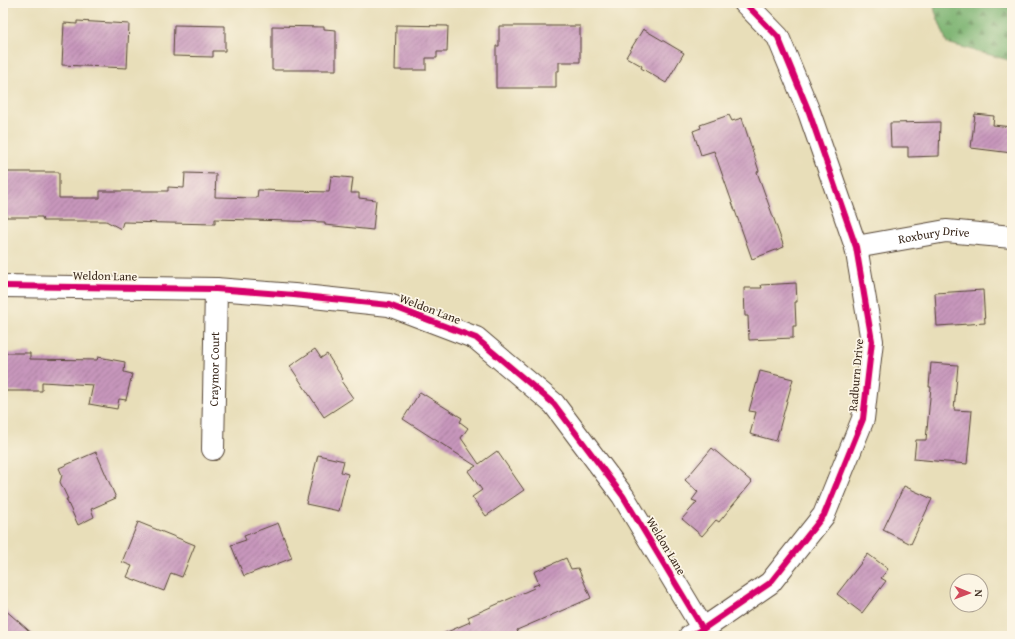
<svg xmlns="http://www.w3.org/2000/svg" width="1015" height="639" font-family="'Gentium Book Plus',serif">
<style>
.forest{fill:url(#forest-firs);stroke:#5c6e48}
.building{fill:url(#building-hatch)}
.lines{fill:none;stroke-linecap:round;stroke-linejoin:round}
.minor-casing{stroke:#554535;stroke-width:24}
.minor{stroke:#fff;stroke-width:22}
.cycleway-casing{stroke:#fcf5e5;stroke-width:8}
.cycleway{stroke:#d6006c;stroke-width:6}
.labels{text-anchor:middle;stroke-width:3.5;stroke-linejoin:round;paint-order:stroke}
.street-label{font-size:12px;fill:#3b2a1e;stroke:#fcf5e5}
</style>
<defs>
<pattern id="forest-firs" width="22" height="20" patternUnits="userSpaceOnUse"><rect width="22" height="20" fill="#7cb371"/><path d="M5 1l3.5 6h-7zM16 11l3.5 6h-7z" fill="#67925c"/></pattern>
<pattern id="building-hatch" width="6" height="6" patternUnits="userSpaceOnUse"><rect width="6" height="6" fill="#c796bc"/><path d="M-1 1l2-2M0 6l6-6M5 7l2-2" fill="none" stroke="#a37b98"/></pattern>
</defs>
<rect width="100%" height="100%" fill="#fcf5e5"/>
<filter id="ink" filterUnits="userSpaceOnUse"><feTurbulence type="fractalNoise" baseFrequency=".025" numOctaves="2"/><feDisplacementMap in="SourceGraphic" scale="8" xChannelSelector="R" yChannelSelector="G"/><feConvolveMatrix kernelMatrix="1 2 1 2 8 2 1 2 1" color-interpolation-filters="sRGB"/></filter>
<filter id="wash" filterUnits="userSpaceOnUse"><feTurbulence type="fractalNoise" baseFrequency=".012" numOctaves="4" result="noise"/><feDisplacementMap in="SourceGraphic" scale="16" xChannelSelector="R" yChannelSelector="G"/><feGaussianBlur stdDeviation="0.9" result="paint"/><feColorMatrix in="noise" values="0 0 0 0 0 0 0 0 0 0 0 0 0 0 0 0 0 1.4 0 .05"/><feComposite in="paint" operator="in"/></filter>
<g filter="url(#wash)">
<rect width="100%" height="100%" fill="#e8deb9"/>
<path class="forest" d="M 934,3 L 1012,3 L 1012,61 L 947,43 L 935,11 Z"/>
<g id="blocks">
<path class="building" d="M 77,21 L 129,24 L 127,68 L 62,65 L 64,23 L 77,24 Z
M 174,25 L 225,26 L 225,51 L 213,51 L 213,57 L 173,56 Z
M 396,25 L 448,26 L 447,52 L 437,52 L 437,58 L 426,58 L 426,70 L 395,70 Z
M 272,26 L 324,27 L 324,29 L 336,30 L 336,70 L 272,70 Z
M 499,26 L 580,26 L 580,62 L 559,62 L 559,71 L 556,71 L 556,88 L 496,88 L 496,46 L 499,46 Z
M 643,29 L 684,53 L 666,83 L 641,68 L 642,66 L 626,57 Z
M 975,114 L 994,116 L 993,125 L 1012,127 L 1012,153 L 971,148 Z
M 729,115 L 732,121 L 742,118 L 759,171 L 757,172 L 784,247 L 752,259 L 714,151 L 701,155 L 693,131 L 701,128 L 700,125 Z
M 940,122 L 939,156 L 908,157 L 908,147 L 891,147 L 890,123 Z
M 6,172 L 59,172 L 59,198 L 100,198 L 100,191 L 168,191 L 168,187 L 184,188 L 185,173 L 216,174 L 215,197 L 257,198 L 258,190 L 329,192 L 331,176 L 353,178 L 351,193 L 359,193 L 359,198 L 376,200 L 373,230 L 325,225 L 325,222 L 215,219 L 215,224 L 123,222 L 121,229 L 106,221 L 43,221 L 42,217 L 6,217 Z
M 796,283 L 797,302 L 795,302 L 796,326 L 793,326 L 793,338 L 749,340 L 748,316 L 745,316 L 744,288 L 762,288 L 761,285 Z
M 983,290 L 985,323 L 937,326 L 935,293 Z
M 315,349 L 321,358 L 327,354 L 343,379 L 341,381 L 353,398 L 324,417 L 290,366 Z
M 3,353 L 30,353 L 30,359 L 97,360 L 98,357 L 125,362 L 124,372 L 132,374 L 126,400 L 119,399 L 117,409 L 89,404 L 93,385 L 42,382 L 42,391 L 3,391 Z
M 931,363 L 958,365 L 954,410 L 972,411 L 967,464 L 914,459 L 916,440 L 926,440 L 931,387 L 929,387 Z
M 760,371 L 793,379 L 776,441 L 750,434 L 756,412 L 749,411 Z
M 420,392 L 462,418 L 460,422 L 468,428 L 461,438 L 479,464 L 497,451 L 524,490 L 486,516 L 472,497 L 482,490 L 468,471 L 476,466 L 403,419 Z
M 712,448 L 752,482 L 719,522 L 716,520 L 702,536 L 682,519 L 697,502 L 692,500 L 698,492 L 685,480 Z
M 96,452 L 116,498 L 91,509 L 94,517 L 78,525 L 66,499 L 68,499 L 60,482 L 62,475 L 59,468 Z
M 318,455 L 344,461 L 341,472 L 348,474 L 339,511 L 306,504 Z
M 904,486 L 932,499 L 911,544 L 883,530 Z
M 138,522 L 195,545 L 182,577 L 171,573 L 164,591 L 127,577 L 132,566 L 122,562 Z
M 278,523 L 292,558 L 264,569 L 264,568 L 244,576 L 231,545 L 246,540 L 244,536 Z
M 868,554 L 888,569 L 881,578 L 886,581 L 862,613 L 837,594 Z
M 566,558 L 571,569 L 578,568 L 591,598 L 517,630 L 519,636 L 438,636 L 470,622 L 468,617 L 534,588 L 533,586 L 539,584 L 534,572 Z
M 3,608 L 35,636 L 3,636 Z"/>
</g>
</g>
<g filter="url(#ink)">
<use href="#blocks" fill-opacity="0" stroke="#554535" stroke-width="1"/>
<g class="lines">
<defs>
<g id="minor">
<path id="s1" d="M 856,247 L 946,231 L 1012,237"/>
<path d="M 3,286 L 216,289 L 294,295 L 389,305 L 476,338 L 554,404 L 623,496 L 703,629"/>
<path id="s2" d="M 213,449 L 216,289"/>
<path d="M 690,636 L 703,629 L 770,583 L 824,515 L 863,419 L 872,341 L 856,247 L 809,112 L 778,37 L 745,3"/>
</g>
</defs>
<use href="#minor" class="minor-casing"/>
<use href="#minor" class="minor"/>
<defs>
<path id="cycleway" d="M 3,286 L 216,289 L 294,295 L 389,305 L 476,338 L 554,404 L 623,496 L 703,629
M 690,636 L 703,629 L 770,583 L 824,515 L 863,419 L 872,341 L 856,247 L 809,112 L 778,37 L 745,3"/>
</defs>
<use href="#cycleway" class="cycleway-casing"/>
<use href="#cycleway" class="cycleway"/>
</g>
</g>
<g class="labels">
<g class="street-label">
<text dy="4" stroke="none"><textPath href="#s1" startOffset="79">Roxbury Drive</textPath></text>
<text transform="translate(105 276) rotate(1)" y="4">Weldon Lane</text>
<text transform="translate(430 309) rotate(21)" y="4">Weldon Lane</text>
<text dy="4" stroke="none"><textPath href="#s2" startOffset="80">Craymor Court</textPath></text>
<text transform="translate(856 375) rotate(-85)" y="4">Radburn Drive</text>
<text transform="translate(666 546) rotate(59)" y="4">Weldon Lane</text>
</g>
</g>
<rect width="1015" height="639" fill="none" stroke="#fcf5e5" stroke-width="16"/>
<g transform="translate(969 593) rotate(91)"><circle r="19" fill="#fcf5e5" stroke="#afa495"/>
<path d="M0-3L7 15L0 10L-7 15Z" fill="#d1495b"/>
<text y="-6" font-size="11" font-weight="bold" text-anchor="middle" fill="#3b2a1e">N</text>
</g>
</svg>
